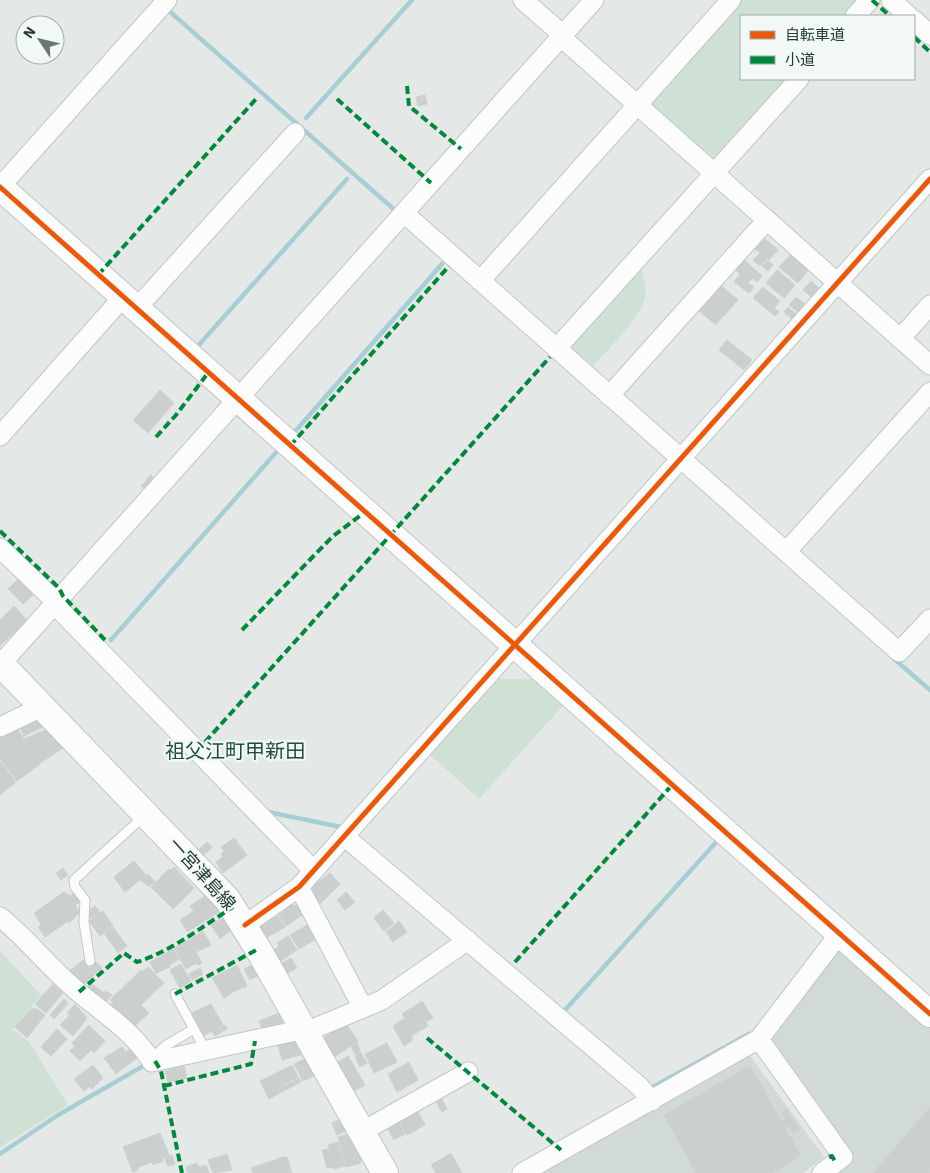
<svg xmlns="http://www.w3.org/2000/svg" width="930" height="1173" font-family="'IBM Plex Sans','Noto Sans JP',sans-serif">
<style>
.built{fill:#d2dad7}
.green{fill:#cee1d4}
.lines{fill:none;stroke-linecap:round;stroke-linejoin:round}
.stream{stroke:#a7cdd5;stroke-width:4.5}
.building{fill:#cbd0ce;stroke:#ccd2d0}
.lane-casing{stroke:#c1c6c4;stroke-width:11}
.street-casing{stroke:#c1c6c4;stroke-width:21}
.secondary-casing{stroke:#c0c6c4;stroke-width:28}
.lane{stroke:#fbfcfb;stroke-width:9}
.street{stroke:#fbfcfb;stroke-width:19}
.secondary{stroke:#fbfcfb;stroke-width:26}
.quiet{stroke:#00873e;stroke-width:4;stroke-dasharray:8 4;stroke-linecap:butt}
.cycleway-casing{stroke:#f2f8f5;stroke-width:8}
.cycleway{stroke:#e8590c;stroke-width:5}
.labels{text-anchor:middle;stroke-width:4.5;stroke-linejoin:round;paint-order:stroke}
.street-label{font-size:18px;fill:#233b35;stroke:#f2f8f5}
.quarter-label{font-size:20px;fill:#204c42;stroke:#f2f8f5}
</style>
<rect width="100%" height="100%" fill="#e4e9e7"/>
<path class="built" d="M 835,947 L 930,1024 L 930,1173 L 828,1173 L 847,1159 L 762,1040 Z
M 748,1053 L 824,1157 L 803,1173 L 537,1173 Z"/>
<path class="green" d="M 736,0 L 862,0 L 847,16 L 741,16 L 741,79 L 792,79 L 716,164 L 646,101 Z
M 640,264 C 643,274 647,287 645,298 C 641,319 602,355 587,372 L 565,346 Z
M 493,679 L 541,679 L 566,702 L 479,799 L 427,752 Z
M 0,951 L 41,995 L 13,1029 L 30,1043 L 68,1105 L 0,1147 Z"/>
<g class="lines">
<path class="stream" d="M 168,10 L 398,213
M 306,118 L 412,0
M 197,347 L 347,179
M 292,435 L 442,264
M 111,640 L 279,449
M 893,658 L 930,690
M 268,812 L 341,827
M 566,1009 L 719,839
M 649,1089 L 749,1034 L 751,1037
M 0,1154 L 58,1115 L 145,1065"/>
</g>
<path class="building" d="M 425,95 L 427,104 L 418,106 L 416,97 Z
M 762,236 L 778,250 L 769,260 L 767,258 L 760,266 L 753,260 L 760,253 L 753,247 Z
M 790,255 L 808,270 L 798,283 L 779,267 Z
M 742,258 L 762,276 L 757,282 L 752,278 L 748,283 L 754,287 L 749,293 L 734,282 L 740,274 L 734,269 Z
M 767,260 L 773,265 L 768,271 L 762,266 Z
M 777,270 L 795,285 L 784,298 L 766,283 Z
M 811,281 L 819,288 L 812,297 L 803,290 Z
M 718,283 L 738,300 L 723,317 L 703,300 Z
M 763,287 L 780,301 L 774,308 L 779,312 L 775,316 L 753,298 Z
M 796,297 L 805,304 L 798,312 L 789,305 Z
M 705,303 L 722,317 L 716,325 L 699,311 Z
M 788,307 L 796,314 L 792,319 L 784,312 Z
M 727,340 L 752,360 L 744,370 L 719,350 Z
M 160,390 L 174,403 L 148,433 L 133,420 Z
M 151,475 L 156,480 L 147,490 L 141,486 Z
M 22,575 L 37,591 L 23,604 L 8,589 Z
M 14,606 L 27,620 L 0,646 L 0,620 Z
M 38,717 L 43,727 L 24,736 L 19,725 Z
M 17,728 L 40,764 L 17,781 L 0,759 L 0,736 Z
M 50,728 L 63,748 L 40,763 L 24,739 Z
M 0,761 L 16,782 L 0,795 Z
M 234,838 L 247,855 L 223,873 L 216,862 L 223,857 L 221,854 L 224,851 L 221,847 Z
M 207,842 L 212,848 L 202,856 L 197,851 Z
M 134,861 L 146,875 L 125,892 L 114,877 Z
M 174,867 L 194,888 L 173,909 L 151,887 L 169,869 L 170,871 Z
M 63,868 L 68,875 L 61,880 L 56,873 Z
M 330,873 L 340,884 L 320,904 L 309,889 Z
M 148,874 L 155,882 L 149,886 L 140,880 Z
M 64,892 L 70,896 L 76,892 L 82,901 L 75,905 L 80,912 L 69,923 L 68,921 L 45,937 L 38,927 L 41,924 L 34,913 Z
M 211,892 L 222,910 L 187,932 L 180,920 L 194,911 L 190,906 Z
M 346,892 L 355,902 L 345,910 L 337,900 Z
M 299,902 L 305,913 L 286,926 L 279,915 L 292,904 L 294,906 Z
M 95,906 L 100,912 L 91,918 L 87,912 Z
M 383,910 L 394,923 L 384,931 L 374,918 Z
M 103,911 L 113,926 L 100,936 L 89,921 Z
M 226,916 L 233,928 L 220,939 L 211,925 Z
M 278,916 L 285,927 L 264,939 L 257,928 L 261,926 L 259,924 Z
M 399,921 L 407,932 L 393,942 L 386,932 Z
M 311,923 L 316,939 L 299,949 L 290,935 Z
M 113,927 L 127,946 L 118,953 L 104,933 Z
M 203,931 L 211,945 L 196,952 L 189,940 Z
M 288,936 L 297,950 L 279,962 L 272,951 L 279,946 L 277,943 Z
M 189,940 L 202,963 L 198,965 L 197,963 L 186,969 L 174,948 Z
M 173,949 L 179,959 L 169,965 L 170,967 L 156,973 L 150,962 Z
M 291,958 L 297,968 L 283,976 L 277,966 Z
M 83,960 L 94,975 L 82,986 L 68,972 Z
M 96,962 L 102,968 L 94,975 L 88,969 Z
M 181,964 L 191,981 L 180,988 L 170,970 Z
M 254,964 L 260,975 L 250,980 L 244,969 Z
M 237,965 L 247,986 L 230,993 L 231,994 L 224,998 L 212,978 Z
M 148,967 L 164,983 L 141,1005 L 149,1013 L 132,1029 L 111,1005 L 113,1002 L 110,1000 L 141,970 L 143,971 Z
M 200,968 L 203,974 L 192,980 L 189,974 Z
M 91,983 L 104,993 L 106,991 L 112,995 L 104,1004 L 86,991 Z
M 53,984 L 63,993 L 46,1013 L 35,1004 Z
M 64,999 L 68,1003 L 54,1019 L 50,1015 Z
M 422,1001 L 433,1018 L 426,1022 L 428,1026 L 411,1036 L 413,1040 L 404,1046 L 393,1026 L 405,1018 L 402,1014 Z
M 75,1004 L 87,1018 L 73,1036 L 60,1025 L 70,1015 L 67,1013 Z
M 211,1004 L 223,1025 L 203,1036 L 192,1013 Z
M 32,1008 L 35,1010 L 36,1008 L 45,1015 L 27,1038 L 15,1027 Z
M 279,1013 L 283,1024 L 265,1034 L 259,1021 Z
M 346,1023 L 358,1041 L 333,1058 L 321,1040 Z
M 89,1025 L 105,1041 L 94,1053 L 91,1050 L 80,1061 L 70,1051 L 75,1046 L 72,1043 Z
M 225,1025 L 227,1029 L 215,1036 L 212,1032 Z
M 57,1029 L 67,1039 L 51,1056 L 41,1047 Z
M 298,1040 L 304,1054 L 282,1060 L 278,1045 Z
M 357,1043 L 361,1053 L 356,1056 L 351,1046 Z
M 387,1043 L 397,1062 L 374,1073 L 365,1054 Z
M 122,1047 L 126,1052 L 131,1048 L 138,1057 L 116,1074 L 104,1058 Z
M 361,1053 L 367,1063 L 360,1067 L 355,1057 Z
M 348,1056 L 365,1085 L 352,1092 L 336,1063 Z
M 306,1058 L 315,1075 L 303,1081 L 294,1064 Z
M 409,1062 L 418,1080 L 397,1092 L 388,1074 Z
M 93,1065 L 103,1078 L 92,1089 L 90,1086 L 84,1091 L 74,1079 Z
M 292,1065 L 298,1077 L 281,1086 L 284,1091 L 269,1099 L 260,1081 Z
M 184,1066 L 187,1078 L 168,1082 L 165,1071 Z
M 750,1066 L 801,1156 L 772,1173 L 696,1173 L 664,1115 Z
M 299,1078 L 301,1082 L 284,1091 L 282,1087 Z
M 440,1095 L 447,1109 L 442,1112 L 434,1098 Z
M 415,1107 L 425,1125 L 407,1135 L 397,1117 Z
M 930,1107 L 930,1173 L 873,1173 Z
M 787,1109 L 799,1130 L 793,1133 L 789,1126 L 786,1127 L 782,1121 L 785,1119 L 781,1112 Z
M 345,1118 L 349,1130 L 337,1135 L 332,1123 Z
M 397,1119 L 405,1134 L 394,1140 L 386,1125 Z
M 160,1133 L 169,1155 L 162,1158 L 163,1161 L 153,1165 L 152,1162 L 137,1168 L 138,1170 L 133,1172 L 123,1147 Z
M 353,1133 L 362,1159 L 360,1160 L 361,1163 L 346,1167 L 338,1137 Z
M 338,1142 L 345,1166 L 334,1169 L 328,1145 Z
M 328,1149 L 333,1167 L 327,1168 L 322,1150 Z
M 451,1153 L 462,1173 L 436,1173 L 431,1165 Z
M 227,1154 L 232,1170 L 213,1173 L 208,1160 Z
M 172,1155 L 175,1164 L 168,1166 L 164,1158 Z
M 283,1157 L 287,1157 L 292,1173 L 253,1173 L 251,1168 Z
M 197,1163 L 199,1167 L 206,1165 L 209,1173 L 188,1173 L 186,1167 Z"/>
<g class="lines">
<defs>
<path id="lane" d="M 90,961 L 84,922 L 85,900 L 75,887 L 74,880 L 144,816
M 175,994 L 206,1051
M 153,1057 L 165,1046 L 194,1029"/>
<path id="street" d="M 523,0 L 563,35
M 891,0 L 909,16
M 855,16 L 870,0
M 914,20 L 930,35
M 561,37 L 930,365
M 0,187 L 167,0
M 404,213 L 899,652 L 930,619
M 480,281 L 731,0
M 136,309 L 295,133
M 900,339 L 930,305
M 556,349 L 799,79
M 609,396 L 766,221
M 0,436 L 123,297
M 0,548 L 57,603
M 786,552 L 930,392
M 55,605 L 313,870
M 1,664 L 594,0
M 0,727 L 42,707
M 344,836 L 639,1086 L 652,1101
M 299,887 L 363,1008
M 0,917 C 24,936 43,960 66,981 C 94,1008 132,1028 152,1062 L 305,1029
M 245,925 L 299,887 L 930,179
M 306,1032 L 382,1000 L 468,940
M 759,1039 L 843,1157 L 822,1173
M 363,1131 L 468,1072
M 522,1173 L 759,1039 L 840,933"/>
<path id="secondary" d="M 0,187 L 930,1014
M 0,663 L 227,899 L 258,949 L 385,1173"/>
</defs>
<use href="#lane" class="lane-casing"/>
<use href="#street" class="street-casing"/>
<use href="#secondary" class="secondary-casing"/>
<use href="#lane" class="lane"/>
<use href="#street" class="street"/>
<use href="#secondary" class="secondary"/>
<path class="quiet" d="M 872,0 L 890,16
M 914,37 L 930,52
M 407,86 L 409,106 L 461,149
M 337,99 L 431,183
M 98,275 L 256,99
M 156,437 L 176,415 L 208,373
M 290,446 L 449,266
M 0,531 L 59,588 L 63,596 L 105,640
M 242,630 L 332,537 L 365,512
M 197,751 L 550,357
M 515,962 L 672,785
M 79,992 L 124,953 L 137,962 C 172,951 203,926 233,907
M 175,994 L 258,949
M 427,1038 L 561,1150
M 155,1061 L 161,1071 L 182,1173
M 164,1086 L 251,1064 L 255,1041
M 829,1157 L 832,1156 L 836,1163"/>
<defs>
<path id="cycleway" d="M 0,187 L 930,1014
M 245,925 L 299,887 L 930,179"/>
</defs>
<use href="#cycleway" class="cycleway-casing"/>
<use href="#cycleway" class="cycleway"/>
</g>
<g class="labels">
<g class="street-label">
<text transform="translate(202 874) rotate(48)" y="6">一宮津島線</text>
</g>
<g class="quarter-label">
<text x="235" y="758">祖父江町甲新田</text>
</g>
</g>
<rect x="740" y="15" width="175" height="65" fill="#f2f8f5" stroke="#9faca8"/>
<rect x="750" y="31" width="25" height="8" fill="#e8590c" stroke="#9faca8"/>
<text x="785" y="40" font-size="15" fill="#233b35">自転車道</text>
<rect x="750" y="56" width="25" height="8" fill="#00873e" stroke="#9faca8"/>
<text x="785" y="65" font-size="15" fill="#233b35">小道</text>
<g transform="translate(40 40) rotate(305)"><circle r="24" fill="#f2f8f5" stroke="#9faca8"/>
<path d="M0-4L9 19L0 12L-9 19Z" fill="#677873"/>
<text y="-8" font-size="14" font-weight="bold" text-anchor="middle" fill="#233b35">N</text>
</g>
</svg>
